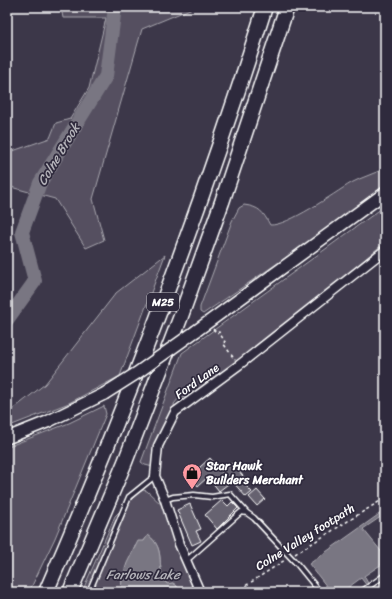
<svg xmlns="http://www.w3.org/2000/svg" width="392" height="599" font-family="Sriracha,sans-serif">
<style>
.green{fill:#555060;stroke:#aaa8b0}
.water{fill:#797682;stroke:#afadb4}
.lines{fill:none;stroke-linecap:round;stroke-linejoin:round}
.river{stroke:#797682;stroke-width:14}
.building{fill:#666270;stroke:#fff}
.lane-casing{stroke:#fff;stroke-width:7}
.street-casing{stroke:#fff;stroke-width:11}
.secondary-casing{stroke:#fff;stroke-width:14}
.highway-casing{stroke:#fff;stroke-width:17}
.path{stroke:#fff;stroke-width:1.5;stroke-dasharray:3 3;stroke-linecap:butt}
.lane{stroke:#2f2a3d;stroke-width:4}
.street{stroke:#2f2a3d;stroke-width:8}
.secondary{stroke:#2f2a3d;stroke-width:11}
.highway{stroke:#2f2a3d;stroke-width:14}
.secondary-bridge-casing{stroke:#fff;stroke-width:14;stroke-linecap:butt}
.secondary-bridge{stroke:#2f2a3d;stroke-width:11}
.labels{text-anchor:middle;stroke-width:3.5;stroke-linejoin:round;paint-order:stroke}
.shield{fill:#2f2a3d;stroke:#c1bfc5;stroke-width:1}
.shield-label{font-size:11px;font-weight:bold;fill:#fff}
.street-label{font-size:12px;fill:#fff;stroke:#2f2a3d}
.poi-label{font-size:12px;font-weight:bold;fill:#fff;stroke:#2f2a3d;text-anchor:start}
.water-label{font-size:13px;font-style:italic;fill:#b5b4ba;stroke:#2f2a3d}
</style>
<rect width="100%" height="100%" fill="#3c3749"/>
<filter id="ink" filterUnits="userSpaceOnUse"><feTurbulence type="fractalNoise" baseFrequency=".025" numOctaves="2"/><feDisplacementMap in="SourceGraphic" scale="8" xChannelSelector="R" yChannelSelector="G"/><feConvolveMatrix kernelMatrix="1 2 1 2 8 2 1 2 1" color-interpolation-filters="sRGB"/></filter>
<g filter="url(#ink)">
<path class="green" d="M 61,7 L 195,7 L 142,29 L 93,199 L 104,240 L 86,248 L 55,199 L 7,186 L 7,153 L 50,138 L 56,123 L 70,119 L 89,88 L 106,18 L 63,18 Z
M 385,168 L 385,190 L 225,299 L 203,314 L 200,312 L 200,307 L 232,221 L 239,208 L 244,205 C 260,207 263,212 270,225 C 288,226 333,194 351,183 C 362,177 374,174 385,168 Z
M 385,206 L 385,242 L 308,308 L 188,397 L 179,398 L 174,404 L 175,411 L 153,467 L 145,465 L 141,462 L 182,353 Z
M 165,255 L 120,376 L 69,403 L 7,427 L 7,414 L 45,384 L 116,293 Z
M 104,406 L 106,414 L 55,538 L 29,592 L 7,592 L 7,447 L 69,423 Z
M 143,490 L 147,491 L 163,506 L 198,592 L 177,592 L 177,586 L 173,583 L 167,584 C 154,568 168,550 148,535 L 144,541 L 135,546 L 122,578 L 121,592 L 82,592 L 115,516 L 138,493 Z"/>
<path class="water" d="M 385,510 L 385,514 L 363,529 L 385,556 L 385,562 L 364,576 L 369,585 L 367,586 L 361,578 L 342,592 L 340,590 L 336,592 L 331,592 L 309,564 Z
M 148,535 C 168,550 154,569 167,584 L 173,583 L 177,586 L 177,592 L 121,592 L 122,578 L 127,563 L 138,541 L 144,541 Z"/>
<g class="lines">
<path class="river" d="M 7,320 L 35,281 L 22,232 L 40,183 L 106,76 L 115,7"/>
</g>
<path class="building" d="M 210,458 L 222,472 L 232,463 L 248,482 L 245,485 L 252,492 L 246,497 L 232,481 L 219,491 L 208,477 L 198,486 L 190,476 Z
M 257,490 L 265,499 L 257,506 L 249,497 Z
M 222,500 L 228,506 L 232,502 L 238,508 L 217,529 L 205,515 Z
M 190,504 L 201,529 L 196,531 L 201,541 L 192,545 L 177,510 Z"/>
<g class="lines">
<defs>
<path id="lane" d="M 165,500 L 173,497 L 194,495 L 212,497 L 230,494 L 247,513
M 186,561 L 241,512 L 247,513 L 254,518 L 297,564 L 320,592
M 89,592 L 129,497 L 155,476
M 361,592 L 385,575"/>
<path id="street" d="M 200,592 L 179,544 L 165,500 L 155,476 L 158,446 L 175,412 L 239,365 L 385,250"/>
<path id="secondary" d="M 196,331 L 385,193
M 7,438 L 47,422 L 104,394"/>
<path id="highway" d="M 46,592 C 129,401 202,206 265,7
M 70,592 L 125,462 L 181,316 L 222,202 L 287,7"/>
</defs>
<use href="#lane" class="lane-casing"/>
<use href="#street" class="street-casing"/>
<use href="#secondary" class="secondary-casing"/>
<use href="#highway" class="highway-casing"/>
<path class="path" d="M 213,329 L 217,333 L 219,332 L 225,342 L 223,343 L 235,360
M 295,554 L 385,498
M 236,592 L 285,560"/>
<use href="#lane" class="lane"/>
<use href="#street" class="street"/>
<use href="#secondary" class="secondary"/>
<use href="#highway" class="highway"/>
<defs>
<path id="secondary-bridge" d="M 104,394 L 137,373 L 196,331"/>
</defs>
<use href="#secondary-bridge" class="secondary-bridge-casing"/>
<use href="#secondary-bridge" class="secondary-bridge"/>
</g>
</g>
<defs>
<symbol id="shop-pin" viewBox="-11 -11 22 30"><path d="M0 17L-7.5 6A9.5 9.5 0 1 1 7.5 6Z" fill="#ff9aa2" stroke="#2f2a3d"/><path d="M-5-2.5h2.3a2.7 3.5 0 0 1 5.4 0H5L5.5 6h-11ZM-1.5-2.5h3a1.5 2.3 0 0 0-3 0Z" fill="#111"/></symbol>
</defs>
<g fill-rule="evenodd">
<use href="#shop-pin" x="181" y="462" width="22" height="30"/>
</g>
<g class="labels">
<rect class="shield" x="147" y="293" width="32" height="18" rx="3"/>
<g class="shield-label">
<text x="163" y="306">M25</text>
</g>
<g class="street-label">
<text transform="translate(197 381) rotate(-36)" y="4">Ford Lane</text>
<text transform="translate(305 537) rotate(-32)" y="4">Colne Valley footpath</text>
</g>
<g class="poi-label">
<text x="206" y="470">Star Hawk<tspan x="206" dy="14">Builders Merchant</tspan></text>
</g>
<g class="water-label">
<text transform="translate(58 154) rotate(-59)" y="5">Colne Brook</text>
<text x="143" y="579">Farlows Lake</text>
</g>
</g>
<rect width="392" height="599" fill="none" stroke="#2f2a3d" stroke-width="24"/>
<rect x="12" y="12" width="368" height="575" fill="none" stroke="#fff" stroke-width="1.5" filter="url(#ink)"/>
</svg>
